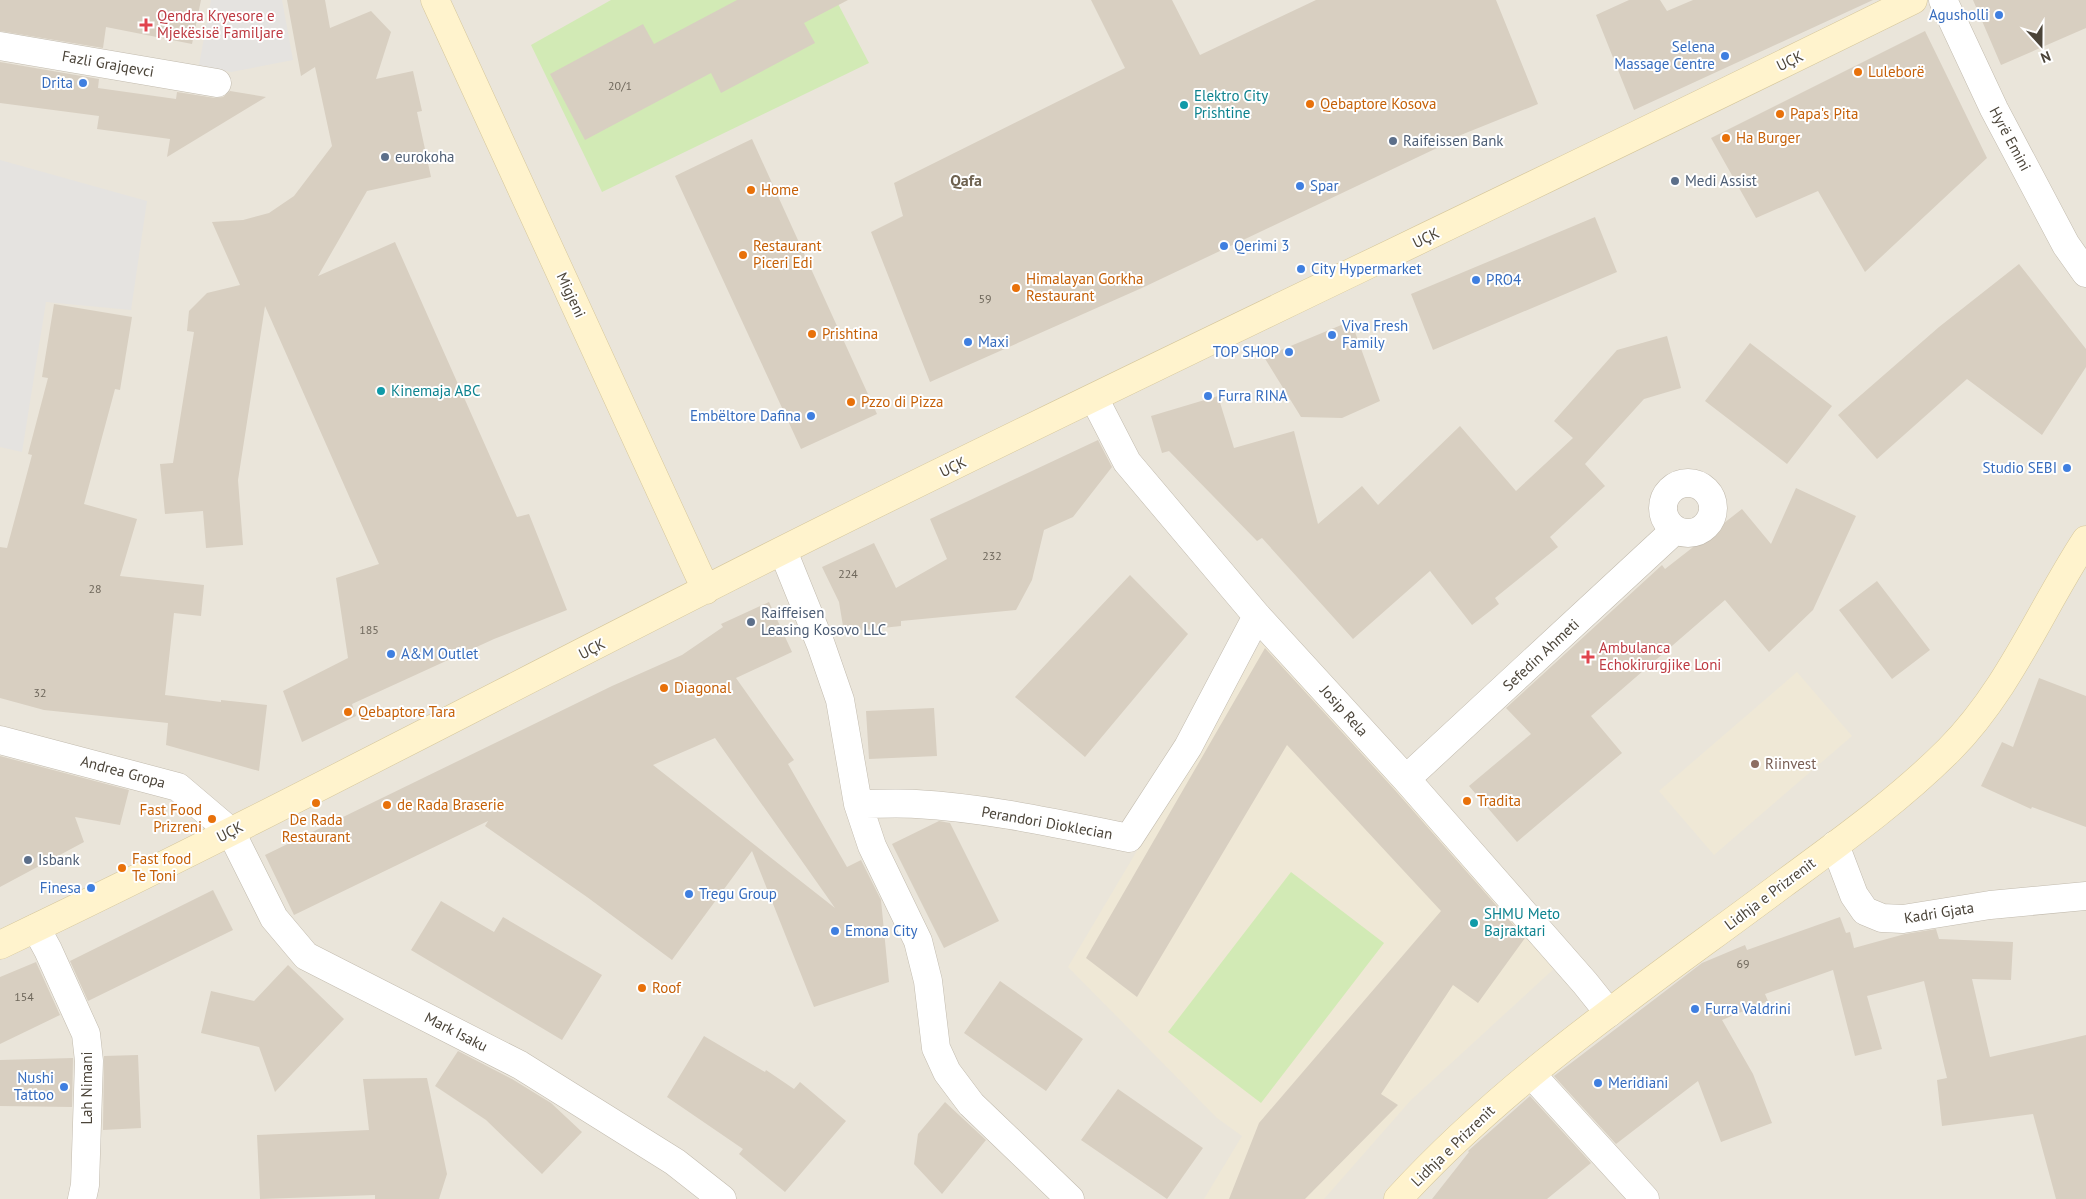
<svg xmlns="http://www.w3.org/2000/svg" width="2086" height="1199" font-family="'PT Sans',sans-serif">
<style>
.residential{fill:#eae5da}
.education{fill:#efe8d6}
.green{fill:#d2eab5}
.parking{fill:#e5e3e0}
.building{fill:#d8cfc1;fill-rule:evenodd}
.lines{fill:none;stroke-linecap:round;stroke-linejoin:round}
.street-casing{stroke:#c2bbae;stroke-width:29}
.secondary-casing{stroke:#d6c79b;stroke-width:29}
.street{stroke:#fff;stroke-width:28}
.secondary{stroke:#fff3cd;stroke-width:28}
.shop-dot{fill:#3f7fe0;stroke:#fff;stroke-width:2}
.health-dot{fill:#e0444e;stroke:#fff;stroke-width:2}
.food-dot{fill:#e8710a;stroke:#fff;stroke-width:2}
.culture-dot{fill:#0f9aa8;stroke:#fff;stroke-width:2}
.service-dot{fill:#5c6f8a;stroke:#fff;stroke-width:2}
.education-dot{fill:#8d6e63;stroke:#fff;stroke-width:2}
.labels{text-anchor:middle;stroke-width:4;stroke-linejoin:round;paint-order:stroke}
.number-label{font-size:12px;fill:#6e675b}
.shop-label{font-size:15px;fill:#366cbe;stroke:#fff;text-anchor:start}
.health-label{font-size:15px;fill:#be3a42;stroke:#fff;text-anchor:start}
.street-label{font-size:15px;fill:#4b4439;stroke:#fff}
.food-label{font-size:15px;fill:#c56008;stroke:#fff;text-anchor:start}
.culture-label{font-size:15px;fill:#0d838f;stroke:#fff;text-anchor:start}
.service-label{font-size:15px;fill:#4e5e75;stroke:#fff;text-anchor:start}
.education-label{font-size:15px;fill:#785e54;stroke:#fff;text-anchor:start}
.neighbourhood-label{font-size:16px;font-weight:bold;fill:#6e6250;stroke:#fff}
</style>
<rect width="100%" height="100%" fill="#f6f3ec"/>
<path class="residential" d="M 0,0 L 2086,0 L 2086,1199 L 0,1199 Z"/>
<path class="education" d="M 1265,635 L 1558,965 L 1411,1100 L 1324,1199 L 1204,1199 L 1242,1136 L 1217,1118 L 1068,967 Z
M 1797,672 L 1852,736 L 1714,855 L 1659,791 Z"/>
<path class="green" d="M 611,0 L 836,0 L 869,63 L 602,192 L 531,45 Z
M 1291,872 L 1384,943 L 1261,1103 L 1168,1032 Z"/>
<path class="parking" d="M 211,0 L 282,0 L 293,60 L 231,72 L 199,65 Z
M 0,160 L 147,201 L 131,310 L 46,302 L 22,452 L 0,447 Z"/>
<path class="building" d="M 0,0 L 201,0 L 192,44 L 106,27 L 103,48 L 0,31 Z
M 287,0 L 325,0 L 330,28 L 371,11 L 391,32 L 376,79 L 413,71 L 422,111 L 417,112 L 431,177 L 367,191 L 318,276 L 395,242 L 517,517 L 529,514 L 567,610 L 494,639 L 352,704 L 356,716 L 302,742 L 283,691 L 348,658 L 336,578 L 379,564 L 265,306 L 238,480 L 243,545 L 206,548 L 203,511 L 165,514 L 160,464 L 173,463 L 194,332 L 187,331 L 189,311 L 207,293 L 240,285 L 212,222 L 243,220 L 269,213 L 294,196 L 332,146 L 315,67 L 301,76 Z
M 737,0 L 848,0 L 804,23 L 815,43 L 721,93 L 711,73 L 585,140 L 550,74 L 643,24 L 654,44 Z
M 1091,0 L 1172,0 L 1200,55 L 1316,0 L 1496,0 L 1538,104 L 1436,145 L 1437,148 L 1144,287 L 930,382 L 871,232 L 903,216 L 894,183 L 1125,68 Z
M 1629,0 L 1660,0 L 1667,11 L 1693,0 L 1873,0 L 1634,110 L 1596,15 Z
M 1973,0 L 2086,0 L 2086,28 L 2001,65 Z
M 1925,31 L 1987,158 L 1865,272 L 1818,191 L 1756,218 L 1711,138 Z
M 0,62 L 99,79 L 98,88 L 176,99 L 177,92 L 215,98 L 223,97 L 230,91 L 266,97 L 167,157 L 170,139 L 97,129 L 99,116 L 0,103 Z
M 752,139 L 877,414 L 801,449 L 675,176 Z
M 1595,217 L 1617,272 L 1433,350 L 1411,294 Z
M 2019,264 L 2086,349 L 2086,367 L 2042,435 L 1967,379 L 1877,459 L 1838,415 L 1939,327 Z
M 54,304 L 132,317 L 120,390 L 115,389 L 84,504 L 137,519 L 120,576 L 204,585 L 201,616 L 174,613 L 165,695 L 221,702 L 221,700 L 267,705 L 259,771 L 166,745 L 168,723 L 44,710 L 0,698 L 0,547 L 7,548 L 32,455 L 28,454 L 48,378 L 42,377 Z
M 1351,321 L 1380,401 L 1342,418 L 1301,417 L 1264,357 Z
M 1667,336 L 1681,388 L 1644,399 L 1585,464 L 1605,486 L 1550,537 L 1558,547 L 1495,598 L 1499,604 L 1472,625 L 1430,571 L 1353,639 L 1262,538 L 1257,541 L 1169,451 L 1162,453 L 1151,416 L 1218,396 L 1234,448 L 1294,431 L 1318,524 L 1362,486 L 1378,505 L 1460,426 L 1516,491 L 1573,438 L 1554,421 L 1617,350 Z
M 1750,343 L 1832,406 L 1787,464 L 1705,401 Z
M 1098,440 L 1112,467 L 1073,517 L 1044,530 L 1032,580 L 1016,610 L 901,621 L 901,626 L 844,632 L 839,602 L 822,567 L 874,543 L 896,588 L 947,559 L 930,519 Z
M 1796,488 L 1856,516 L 1813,610 L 1769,652 L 1725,600 L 1591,716 L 1622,753 L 1517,842 L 1469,786 L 1531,734 L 1506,708 L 1662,565 L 1665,569 L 1742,509 L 1771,544 Z
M 1130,575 L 1188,634 L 1085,757 L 1015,697 Z
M 1877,581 L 1930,650 L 1892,679 L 1839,610 Z
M 769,602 L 792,652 L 736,678 L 794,760 L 788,764 L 847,867 L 861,860 L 881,900 L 889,982 L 814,1007 L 752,851 L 672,960 L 587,897 L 485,826 L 488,821 L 294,915 L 265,855 L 612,686 L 682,655 L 723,627 L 721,624 ZM 715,738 L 835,908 L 653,765 Z
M 1265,648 L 1394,789 L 1525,938 L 1478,1003 L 1453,985 L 1381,1094 L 1398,1105 L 1305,1199 L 1229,1199 L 1259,1123 L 1441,911 L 1287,745 L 1137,997 L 1086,958 Z
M 2039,678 L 2086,696 L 2086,827 L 2032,807 L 2031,809 L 1981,786 L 2002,742 L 2013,747 Z
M 934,708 L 937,756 L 869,759 L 866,711 Z
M 0,756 L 129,790 L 120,825 L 75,817 L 84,842 L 0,887 Z
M 939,821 L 950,823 L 999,921 L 944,948 L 892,844 Z
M 213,890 L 233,930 L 88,1001 L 70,961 Z
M 441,901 L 494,932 L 503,917 L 602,975 L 562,1040 L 411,950 Z
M 1840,917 L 1846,933 L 1850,932 L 1854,948 L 1905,934 L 1936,929 L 1939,939 L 2013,942 L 2011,980 L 1972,979 L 1990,1057 L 2086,1035 L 2086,1199 L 2056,1199 L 2033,1114 L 1942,1126 L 1937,1080 L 1947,1078 L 1924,981 L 1867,996 L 1882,1049 L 1855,1056 L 1833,970 L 1765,994 L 1768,1001 L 1722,1020 L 1753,1074 L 1772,1123 L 1721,1142 L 1698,1081 L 1616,1144 L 1554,1076 L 1702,963 L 1745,945 L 1747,950 Z
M 36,962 L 60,1015 L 0,1044 L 0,977 Z
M 288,965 L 344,1019 L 275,1092 L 259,1047 L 201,1033 L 211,991 L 254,1001 Z
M 1000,981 L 1083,1039 L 1046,1091 L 964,1033 Z
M 704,1036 L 765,1072 L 766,1070 L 794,1089 L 800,1082 L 846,1121 L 785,1192 L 739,1154 L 743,1149 L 667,1097 Z
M 458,1051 L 512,1079 L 551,1103 L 582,1132 L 542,1174 L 486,1120 L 435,1086 Z
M 138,1055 L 141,1128 L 103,1130 L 104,1056 Z
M 73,1058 L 72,1107 L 0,1106 L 0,1060 Z
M 427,1078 L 447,1174 L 439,1199 L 375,1199 L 375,1195 L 260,1199 L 257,1135 L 369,1130 L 363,1079 Z
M 1118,1089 L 1203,1148 L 1167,1199 L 1081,1140 Z
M 1530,1096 L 1591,1163 L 1547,1199 L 1432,1199 L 1469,1152 L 1468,1151 Z
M 945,1102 L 986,1140 L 942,1194 L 914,1164 L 918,1134 Z"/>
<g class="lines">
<defs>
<path id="street" d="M 1943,0 L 1994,109 L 2066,245 L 2086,273
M 0,46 L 217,83
M 1094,398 L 1127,462 L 1257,616 L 1406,779 L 1585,983 L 1609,1013
M1663 508a25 25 0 1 1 50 0a25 25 0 1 1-50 0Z
M 783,551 L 821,645 L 840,700 L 858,804 L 872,846 L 918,941 L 928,981 L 936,1048 L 947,1072 L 971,1104 L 1070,1199
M 0,740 L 178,787 L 231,832 L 274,918 L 306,956 L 520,1065 L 675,1162 L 722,1199
M 1406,779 L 1675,530
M 858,804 C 877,804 897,803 916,804 C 988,808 1059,824 1129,838 L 1188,747 L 1257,616
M 1835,845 L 1854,895 L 1865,911 L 1882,918 L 1903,919 L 1990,905 L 2086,896
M 36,928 L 48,950 L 86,1034 L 89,1061 L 85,1185 L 82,1199
M 1532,1075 L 1645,1199"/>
<path id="secondary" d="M 435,0 L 706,590
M 0,945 C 277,813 548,667 823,530 C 1185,350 1551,179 1913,0
M 1398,1199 C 1509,1077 1652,982 1783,884 C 1840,842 1899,800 1949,750 C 2009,690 2040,610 2086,540"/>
</defs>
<use href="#street" class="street-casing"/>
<use href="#secondary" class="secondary-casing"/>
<use href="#street" class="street"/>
<use href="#secondary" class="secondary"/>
</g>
<g class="shop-dot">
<circle cx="1999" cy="15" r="5"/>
<circle cx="1725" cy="56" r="5"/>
<circle cx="83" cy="83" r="5"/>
<circle cx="1300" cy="186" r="5"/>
<circle cx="1224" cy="246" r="5"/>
<circle cx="1301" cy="269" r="5"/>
<circle cx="1476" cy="280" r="5"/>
<circle cx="1332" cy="335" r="5"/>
<circle cx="968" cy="342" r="5"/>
<circle cx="1289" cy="352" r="5"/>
<circle cx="1208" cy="396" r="5"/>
<circle cx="811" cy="416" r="5"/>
<circle cx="2067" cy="468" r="5"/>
<circle cx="391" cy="654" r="5"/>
<circle cx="91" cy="888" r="5"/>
<circle cx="689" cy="894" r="5"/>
<circle cx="835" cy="931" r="5"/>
<circle cx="1695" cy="1009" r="5"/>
<circle cx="1598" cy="1083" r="5"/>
<circle cx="64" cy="1087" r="5"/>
</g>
<g class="health-dot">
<path d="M143.5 17.5h5v5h5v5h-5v5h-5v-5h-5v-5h5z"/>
<path d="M1585.5 649.5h5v5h5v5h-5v5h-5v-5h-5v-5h5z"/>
</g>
<g class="food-dot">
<circle cx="1858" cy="72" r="5"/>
<circle cx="1310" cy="104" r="5"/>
<circle cx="1780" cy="114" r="5"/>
<circle cx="1726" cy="138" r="5"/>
<circle cx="751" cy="190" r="5"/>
<circle cx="743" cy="255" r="5"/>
<circle cx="1016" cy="288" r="5"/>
<circle cx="812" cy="334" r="5"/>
<circle cx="851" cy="402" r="5"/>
<circle cx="664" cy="688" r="5"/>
<circle cx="348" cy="712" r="5"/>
<circle cx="1467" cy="801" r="5"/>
<circle cx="316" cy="803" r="5"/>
<circle cx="387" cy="805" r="5"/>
<circle cx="212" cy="819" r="5"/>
<circle cx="122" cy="868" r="5"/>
<circle cx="642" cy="988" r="5"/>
</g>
<g class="culture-dot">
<circle cx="1184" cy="105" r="5"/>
<circle cx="381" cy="391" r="5"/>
<circle cx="1474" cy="923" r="5"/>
</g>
<g class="service-dot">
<circle cx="1393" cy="141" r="5"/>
<circle cx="385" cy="157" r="5"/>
<circle cx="1675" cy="181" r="5"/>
<circle cx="751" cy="622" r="5"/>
<circle cx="28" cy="860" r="5"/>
</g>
<circle class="education-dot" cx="1755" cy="764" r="5"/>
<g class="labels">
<g class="number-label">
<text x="620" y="90">20/1</text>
<text x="985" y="303">59</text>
<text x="992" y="560">232</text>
<text x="848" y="578">224</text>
<text x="95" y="593">28</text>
<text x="369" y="634">185</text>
<text x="40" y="697">32</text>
<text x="1743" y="968">69</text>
<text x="24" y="1001">154</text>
</g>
<g class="shop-label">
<text x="1989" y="20" text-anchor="end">Agusholli</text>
<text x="1715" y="52" text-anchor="end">Selena<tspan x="1715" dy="17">Massage Centre</tspan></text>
<text x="73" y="88" text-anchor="end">Drita</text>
<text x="1310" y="191">Spar</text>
<text x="1234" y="251">Qerimi 3</text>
<text x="1311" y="274">City Hypermarket</text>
<text x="1486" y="285">PRO4</text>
<text x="1342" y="331">Viva Fresh<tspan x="1342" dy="17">Family</tspan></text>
<text x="978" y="347">Maxi</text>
<text x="1279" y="357" text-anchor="end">TOP SHOP</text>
<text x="1218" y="401">Furra RINA</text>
<text x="801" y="421" text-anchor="end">Embëltore Dafina</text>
<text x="2057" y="473" text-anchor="end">Studio SEBI</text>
<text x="401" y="659">A&amp;M Outlet</text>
<text x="81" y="893" text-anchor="end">Finesa</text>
<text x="699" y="899">Tregu Group</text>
<text x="845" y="936">Emona City</text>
<text x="1705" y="1014">Furra Valdrini</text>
<text x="54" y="1083" text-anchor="end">Nushi<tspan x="54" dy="17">Tattoo</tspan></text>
<text x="1608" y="1088">Meridiani</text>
</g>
<g class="health-label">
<text x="157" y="21">Qendra Kryesore e<tspan x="157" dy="17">Mjekësisë Familjare</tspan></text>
<text x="1599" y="653">Ambulanca<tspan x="1599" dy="17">Echokirurgjike Loni</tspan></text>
</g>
<g class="street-label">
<text transform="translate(1790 61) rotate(-26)" y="5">UÇK</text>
<text transform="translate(108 64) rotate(10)" y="5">Fazli Grajqevci</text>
<text transform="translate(2010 139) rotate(62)" y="5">Hyrë Emini</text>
<text transform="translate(1426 238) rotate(-26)" y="5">UÇK</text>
<text transform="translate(571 295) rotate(65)" y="5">Migjeni</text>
<text transform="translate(953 467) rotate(-26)" y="5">UÇK</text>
<text transform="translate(592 649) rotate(-27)" y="5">UÇK</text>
<text transform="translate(1541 655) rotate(-43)" y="5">Sefedin Ahmeti</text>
<text transform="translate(1344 711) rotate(48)" y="5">Josip Rela</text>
<text transform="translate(123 772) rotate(15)" y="5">Andrea Gropa</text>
<text transform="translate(1047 823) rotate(10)" y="5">Perandori Dioklecian</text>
<text transform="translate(230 832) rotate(-27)" y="5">UÇK</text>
<text transform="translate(1770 894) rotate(-37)" y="5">Lidhja e Prizrenit</text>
<text transform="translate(1939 913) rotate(-9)" y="5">Kadri Gjata</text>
<text transform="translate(456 1032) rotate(27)" y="5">Mark Isaku</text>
<text transform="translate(87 1088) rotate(-90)" y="5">Lah Nimani</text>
<text transform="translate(1453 1146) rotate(-44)" y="5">Lidhja e Prizrenit</text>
</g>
<g class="food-label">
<text x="1868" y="77">Luleborë</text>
<text x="1320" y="109">Qebaptore Kosova</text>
<text x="1790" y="119">Papa's Pita</text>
<text x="1736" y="143">Ha Burger</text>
<text x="761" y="195">Home</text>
<text x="753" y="251">Restaurant<tspan x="753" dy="17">Piceri Edi</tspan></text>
<text x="1026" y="284">Himalayan Gorkha<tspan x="1026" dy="17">Restaurant</tspan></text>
<text x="822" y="339">Prishtina</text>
<text x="861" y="407">Pzzo di Pizza</text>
<text x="674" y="693">Diagonal</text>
<text x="358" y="717">Qebaptore Tara</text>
<text x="1477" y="806">Tradita</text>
<text x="397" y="810">de Rada Braserie</text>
<text x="202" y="815" text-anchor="end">Fast Food<tspan x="202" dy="17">Prizreni</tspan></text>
<text x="316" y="825" text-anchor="middle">De Rada<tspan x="316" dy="17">Restaurant</tspan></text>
<text x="132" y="864">Fast food<tspan x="132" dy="17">Te Toni</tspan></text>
<text x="652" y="993">Roof</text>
</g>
<g class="culture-label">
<text x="1194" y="101">Elektro City<tspan x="1194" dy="17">Prishtine</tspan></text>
<text x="391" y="396">Kinemaja ABC</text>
<text x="1484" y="919">SHMU Meto<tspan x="1484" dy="17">Bajraktari</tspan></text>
</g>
<g class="service-label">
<text x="1403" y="146">Raifeissen Bank</text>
<text x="395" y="162">eurokoha</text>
<text x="1685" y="186">Medi Assist</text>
<text x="761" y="618">Raiffeisen<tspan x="761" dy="17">Leasing Kosovo LLC</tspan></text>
<text x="38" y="865">Isbank</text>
</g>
<g class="education-label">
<text x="1765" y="769">Riinvest</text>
</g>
<g class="neighbourhood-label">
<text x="966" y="186">Qafa</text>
</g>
</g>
<g transform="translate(2041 45) rotate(159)" stroke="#ffffff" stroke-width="4" paint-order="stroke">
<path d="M0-4L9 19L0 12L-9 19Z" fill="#4b4439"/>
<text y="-8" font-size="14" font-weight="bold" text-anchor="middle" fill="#4b4439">N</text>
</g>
</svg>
